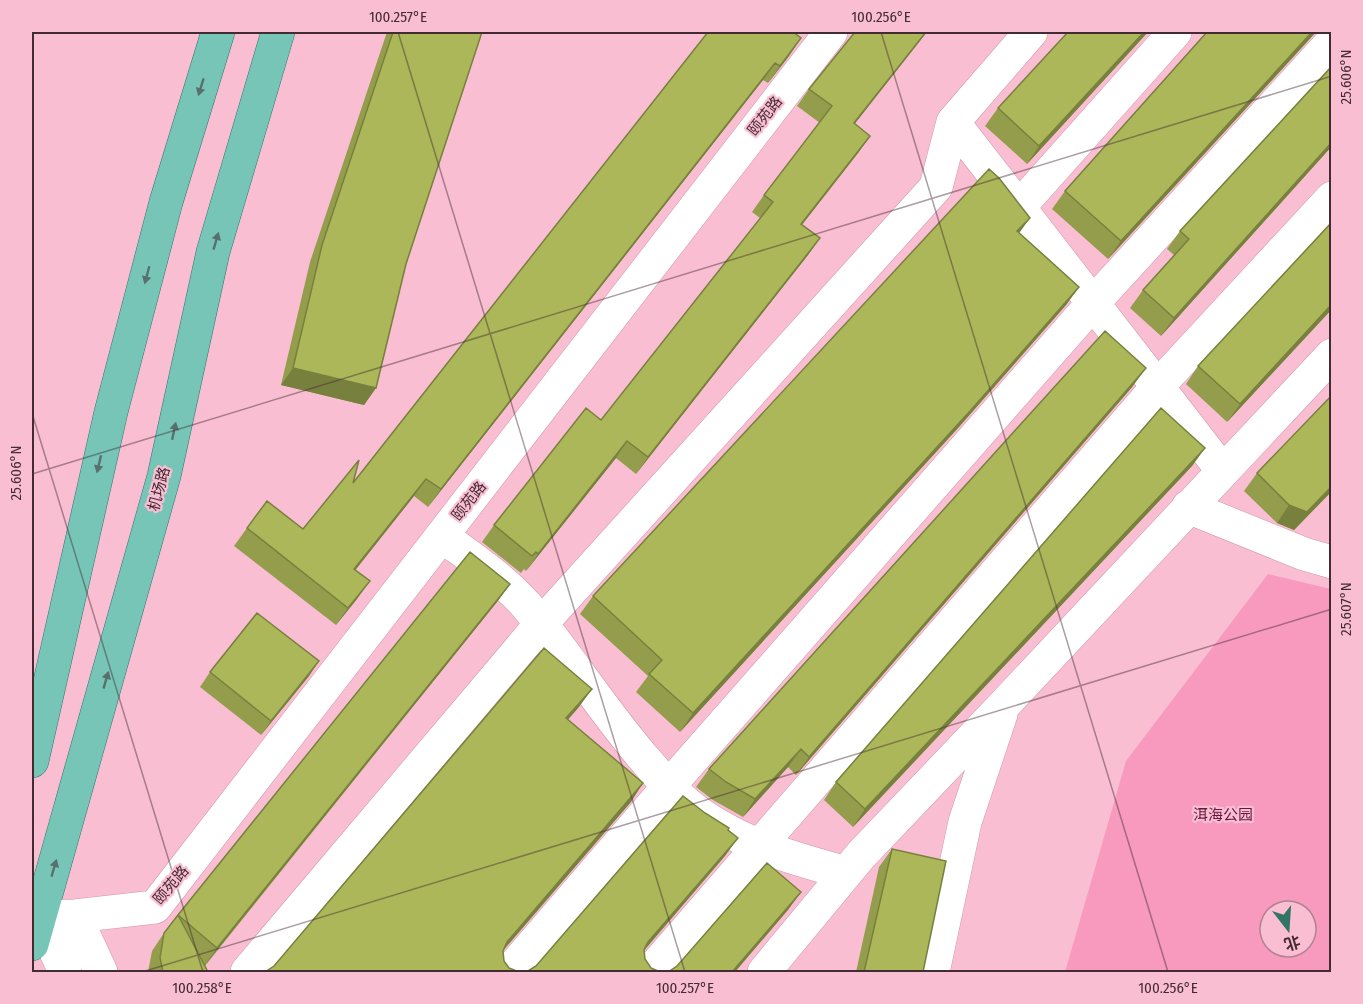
<svg xmlns="http://www.w3.org/2000/svg" width="1363" height="1004" font-family="'Fira Sans Condensed','Noto Sans SC',sans-serif">
<style>
.green{fill:#f79abe;fill-rule:evenodd}
.lines{fill:none;stroke-linecap:round;stroke-linejoin:round}
.minor-casing{stroke:#d096ab;stroke-width:34}
.major-casing{stroke:#297668;stroke-width:34}
.minor{stroke:#fff;stroke-width:33}
.major{stroke:#76c5b6;stroke-width:33}
.wall{fill:#939d4c}
.shaded-wall{fill:#78803e}
.building{fill:#abb758;stroke:#78803e;stroke-width:1.5}
.oneway{fill:#59706e}
.ticks{fill:none;stroke:#422b33;stroke-width:1.5;stroke-opacity:0.45}
.labels{text-anchor:middle;stroke-width:4.5;stroke-linejoin:round;paint-order:stroke}
.street-label{font-size:15px;fill:#422b33;stroke:#fabed3}
.park-label{font-size:15px;fill:#68163e;stroke:#fabed3}
.neatline{fill:none;stroke:#422b33;stroke-width:2}
.ticks-label{font-size:15px;text-anchor:middle;fill:#422b33}
</style>
<rect width="100%" height="100%" fill="#fabed3"/>
<path class="green" d="M 1268,574 L 1331,589 L 1331,972 L 1065,972 L 1126,761 ZM 1270,911 L 1306,911 L 1306,947 L 1270,947 Z"/>
<g class="lines">
<defs>
<path id="minor" d="M 953,122 L 1222,470
M 1019,207 L 1175,32
M 1188,507 L 1304,554 L 1332,562
M 442,536 C 470,557 502,578 526,605 C 569,656 604,713 648,763 C 665,783 682,802 703,816 C 747,846 796,859 846,873
M 75,916 L 101,972
M 65,972 L 40,917 L 75,916 L 155,907 L 831,32
M 247,972 L 541,624 L 936,187 L 953,122 L 1031,32
M 509,972 L 668,787 L 1093,303 L 1332,42
M 650,972 L 1158,386 L 1332,198
M 764,972 L 861,855 L 1003,706 L 1332,355
M 933,972 L 965,822 L 1001,714"/>
<path id="major" d="M 32,761 L 111,412 L 166,202 L 218,32
M 32,944 L 164,476 L 213,252 L 278,32"/>
</defs>
<use href="#minor" class="minor-casing"/>
<use href="#major" class="major-casing"/>
<use href="#minor" class="minor"/>
<use href="#major" class="major"/>
</g>
<path class="wall" d="M 387,32 L 482,32 L 406,264 L 376,388 L 364,405 L 281,385 L 310,262 Z
M 708,32 L 794,32 L 789,56 L 768,83 L 763,80 L 428,507 L 414,496 L 355,570 L 357,599 L 336,625 L 234,546 L 247,528 L 303,529 L 353,483 Z
M 1148,32 L 1027,164 L 985,126 L 998,108 Z
M 1316,32 L 1108,259 L 1052,209 L 1065,191 Z
M 1332,66 L 1332,146 L 1161,336 L 1130,308 L 1143,290 L 1174,255 L 1167,249 L 1180,231 Z
M 809,89 L 870,136 L 858,153 L 802,225 L 820,238 L 808,255 L 636,474 L 616,458 L 526,571 L 524,569 L 521,573 L 482,542 L 494,525 L 601,420 L 760,218 L 752,212 L 764,195 L 820,123 L 797,106 Z
M 1332,222 L 1332,309 L 1227,422 L 1186,384 L 1198,366 Z
M 1019,233 L 1079,287 L 1066,305 L 958,428 L 680,732 L 636,692 L 648,676 L 580,614 L 593,596 Z
M 1133,386 L 796,775 L 788,767 L 743,817 L 713,800 L 696,787 L 709,769 Z
M 1332,395 L 1332,491 L 1294,530 L 1277,523 L 1244,491 L 1257,473 Z
M 1205,448 L 1192,466 L 853,827 L 824,800 L 836,782 Z
M 470,552 L 510,584 L 497,602 L 205,966 L 208,972 L 148,972 L 152,951 L 164,933 Z
M 210,672 L 309,676 L 261,735 L 200,687 Z
M 892,849 L 923,972 L 856,972 L 879,867 Z"/>
<path class="shaded-wall" d="M 926,32 L 927,32 L 842,140 L 854,123 Z
M 1144,32 L 1148,32 L 1027,164 L 1039,146 Z
M 1312,32 L 1316,32 L 1108,259 L 1121,241 Z
M 801,38 L 789,56 L 768,83 L 780,66 Z
M 775,63 L 763,80 L 428,507 L 441,489 Z
M 870,136 L 858,153 L 789,241 L 801,224 Z
M 1332,142 L 1332,146 L 1161,336 L 1174,318 Z
M 1030,218 L 1017,236 L 1017,231 Z
M 820,238 L 808,255 L 636,474 L 648,457 Z
M 1079,287 L 1066,305 L 958,428 L 680,732 L 693,713 Z
M 1332,304 L 1332,309 L 1227,422 L 1240,404 Z
M 293,368 L 376,388 L 364,405 L 281,385 Z
M 1146,368 L 1133,386 L 796,775 L 809,757 Z
M 627,441 L 616,458 L 526,571 L 538,554 Z
M 1205,448 L 1192,466 L 853,827 L 865,809 Z
M 426,479 L 414,496 L 342,587 L 354,569 Z
M 1332,486 L 1332,491 L 1294,530 L 1277,523 L 1289,505 Z
M 370,581 L 357,599 L 336,625 L 348,608 Z
M 510,584 L 497,602 L 204,966 L 217,948 Z
M 319,661 L 309,676 L 261,735 L 271,721 Z
M 592,689 L 579,707 L 554,736 L 566,718 Z
M 801,749 L 788,767 L 743,817 L 755,799 Z
M 643,783 L 631,802 L 495,960 L 507,942 Z
M 738,838 L 725,856 L 636,960 L 648,942 Z
M 801,892 L 788,910 L 735,972 L 732,972 Z"/>
<path class="building" d="M 393,32 L 482,32 L 406,264 L 376,388 L 293,368 L 322,245 Z
M 708,32 L 793,32 L 801,38 L 780,66 L 775,63 L 441,489 L 426,479 L 354,569 L 370,581 L 348,608 L 247,528 L 267,501 L 303,529 L 359,460 L 353,483 Z
M 855,32 L 926,32 L 854,123 L 870,136 L 801,224 L 820,238 L 648,457 L 627,441 L 538,554 L 536,552 L 532,556 L 494,525 L 586,408 L 601,420 L 773,202 L 764,195 L 832,106 L 809,89 Z
M 1068,32 L 1144,32 L 1039,146 L 998,108 Z
M 1207,32 L 1312,32 L 1121,241 L 1065,191 Z
M 1332,66 L 1332,142 L 1174,318 L 1143,290 L 1189,239 L 1180,231 Z
M 989,169 L 999,178 L 1030,218 L 1017,231 L 1079,287 L 971,410 L 693,713 L 649,674 L 662,660 L 593,596 Z
M 1332,222 L 1332,304 L 1240,404 L 1198,366 Z
M 1105,331 L 1146,368 L 809,757 L 801,749 L 755,799 L 726,782 L 709,769 Z
M 1332,395 L 1332,486 L 1307,512 L 1289,505 L 1257,473 Z
M 1161,408 L 1205,448 L 865,809 L 836,782 Z
M 470,552 L 510,584 L 217,948 L 178,915 Z
M 257,613 L 319,661 L 271,721 L 210,672 Z
M 544,648 L 592,689 L 566,718 L 643,783 L 507,942 L 503,951 L 504,961 L 509,968 L 519,972 L 528,971 L 536,966 L 683,796 L 705,813 L 729,828 L 728,830 L 738,838 L 648,942 L 644,950 L 645,959 L 651,968 L 660,972 L 668,972 L 677,966 L 767,863 L 801,892 L 732,972 L 265,972 L 274,966 Z
M 892,849 L 946,861 L 923,972 L 864,972 Z
M 178,915 L 208,972 L 163,972 L 160,958 L 164,933 Z"/>
<defs><path id="oneway-solid" d="M-6-.8H1V-3.2L6.5 0L1 3.2V.8H-6Z" transform="scale(1.5)"/></defs>
<g class="oneway">
<use href="#oneway-solid" transform="translate(201 87) rotate(107)"/>
<use href="#oneway-solid" transform="translate(216 241) rotate(-74)"/>
<use href="#oneway-solid" transform="translate(147 275) rotate(105)"/>
<use href="#oneway-solid" transform="translate(174 431) rotate(-78)"/>
<use href="#oneway-solid" transform="translate(99 464) rotate(103)"/>
<use href="#oneway-solid" transform="translate(106 680) rotate(-74)"/>
<use href="#oneway-solid" transform="translate(54 868) rotate(-74)"/>
</g>
<path class="ticks" d="M 398,32 L 685,972M 881,32 L 1168,972M 32,413 L 203,972M 32,474 L 1332,76M 142,972 L 1332,609"/>
<g class="labels">
<g class="street-label">
<text transform="translate(765 116) rotate(-52)" y="5">颐苑路</text>
<text transform="translate(159 489) rotate(-75)" y="5">机场路</text>
<text transform="translate(469 501) rotate(-52)" y="5">颐苑路</text>
<text transform="translate(171 885) rotate(-50)" y="5">颐苑路</text>
</g>
<g class="park-label">
<text x="1223" y="820">洱海公园</text>
</g>
</g>
<rect width="1363" height="1004" fill="none" stroke="#fabed3" stroke-width="66"/>
<g transform="translate(1288 929) rotate(163)"><circle r="28" fill="#fabed3" stroke="#b08393" stroke-width="1.5"/>
<path d="M0-4.5L10 22L0 15L-10 22Z" fill="#327465"/>
<text y="-9" font-size="16" font-weight="bold" text-anchor="middle" fill="#422b33">北</text>
</g>
<rect x="33" y="33" width="1297" height="938" class="neatline"/>
<g class="ticks-label">
<text x="398" y="22">100.257°E</text>
<text x="881" y="22">100.256°E</text>
<text transform="translate(1346 77) rotate(-90)" y="5">25.606°N</text>
<text transform="translate(16 473) rotate(-90)" y="5">25.606°N</text>
<text transform="translate(1346 609) rotate(-90)" y="5">25.607°N</text>
<text x="202" y="993">100.258°E</text>
<text x="685" y="993">100.257°E</text>
<text x="1168" y="993">100.256°E</text>
</g>
</svg>
